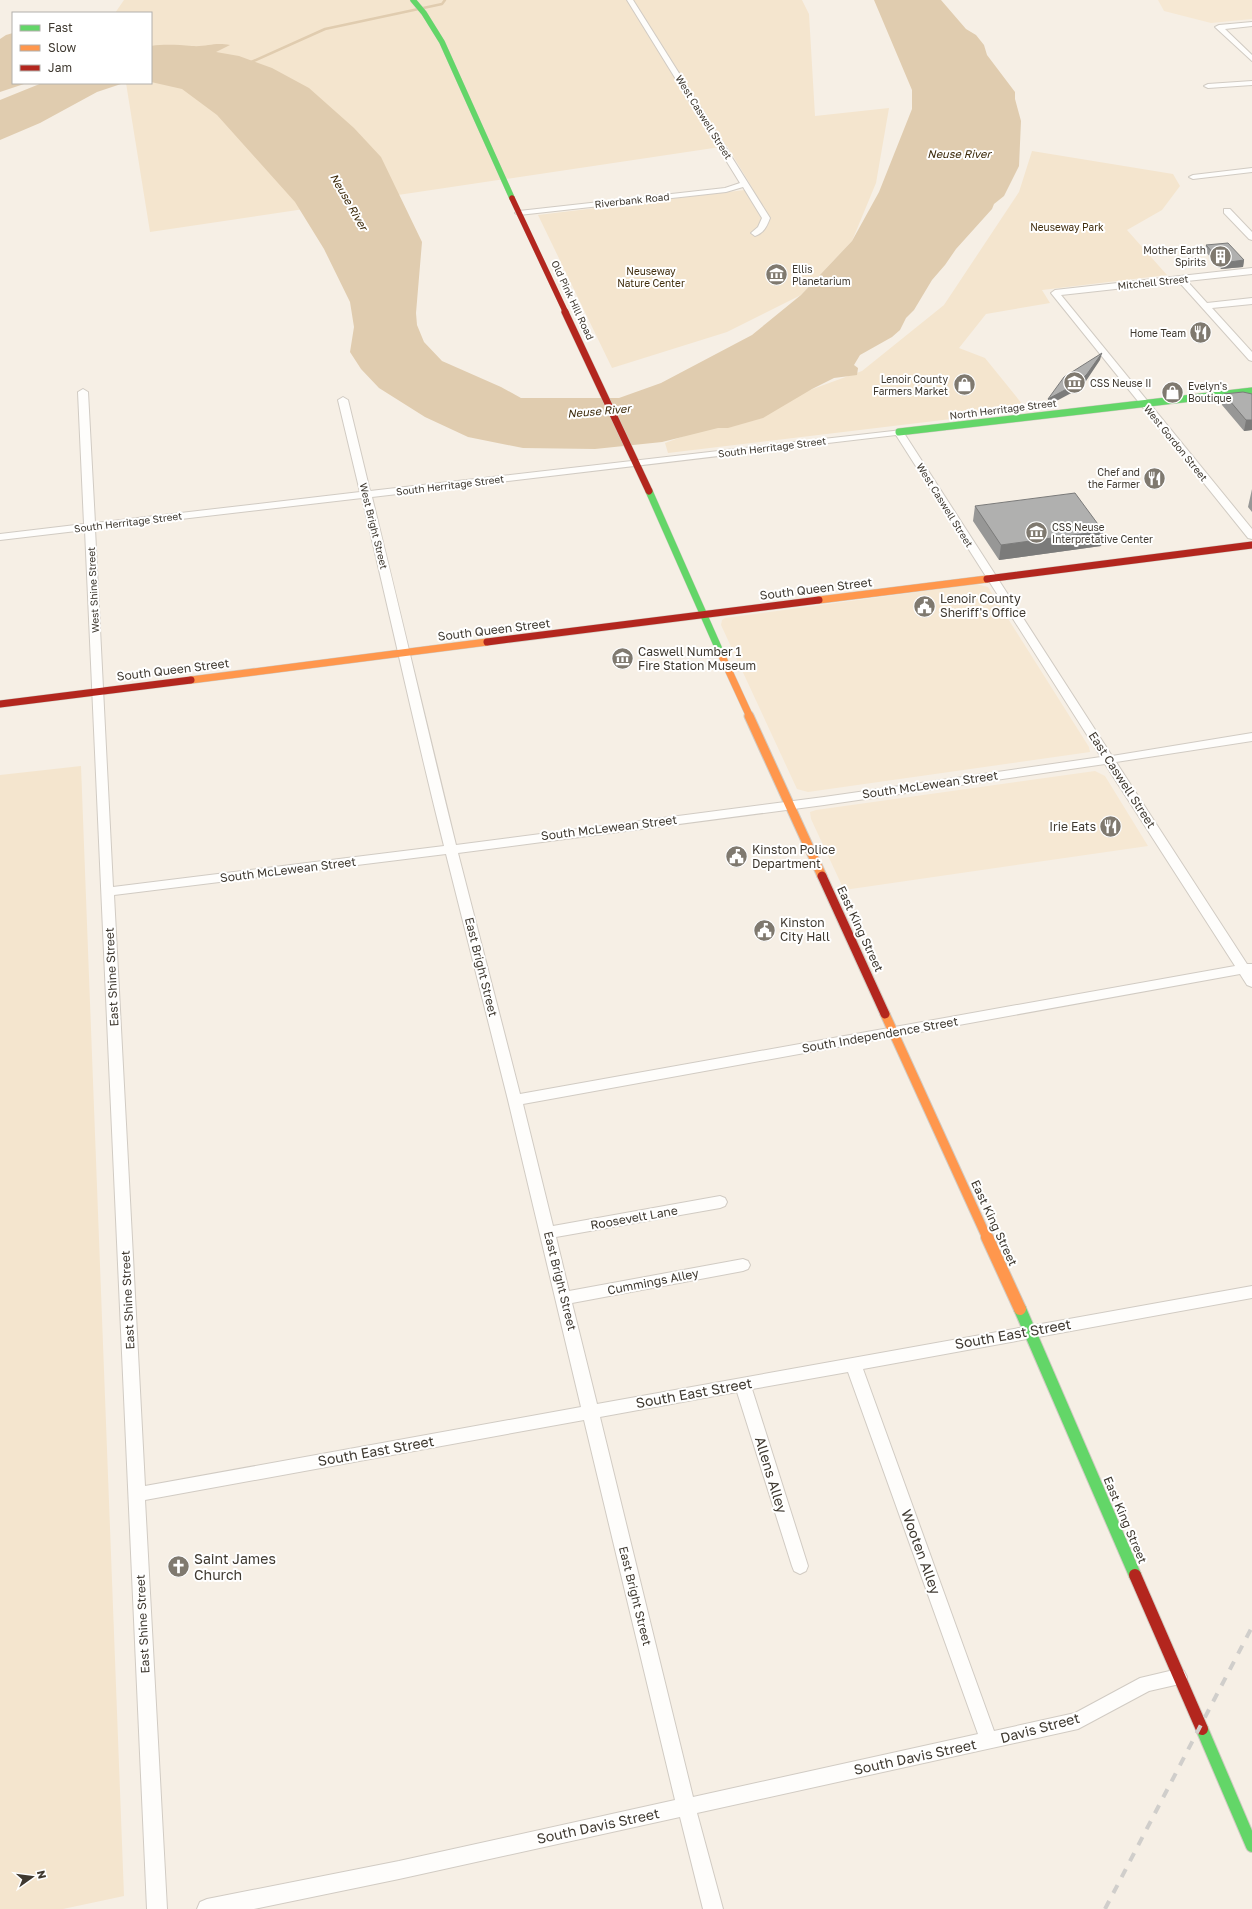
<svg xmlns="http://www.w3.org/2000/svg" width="1252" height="1909" font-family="'Golos Text',sans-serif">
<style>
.built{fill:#f6e8d3}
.green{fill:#f4e5ce}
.water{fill:#e0ccaf}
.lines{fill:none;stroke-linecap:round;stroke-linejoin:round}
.stream{stroke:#e0ccaf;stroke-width:2.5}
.street-casing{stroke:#d1cbc3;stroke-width:2}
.fast-far2-casing{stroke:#d1cbc3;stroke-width:6}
.fast-far1-casing{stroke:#d1cbc3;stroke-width:8}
.fast-casing{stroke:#d1cbc3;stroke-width:14}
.slow-far2-casing{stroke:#d1cbc3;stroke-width:8}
.slow-far1-casing{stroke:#d1cbc3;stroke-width:11}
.slow-casing{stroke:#d1cbc3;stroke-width:14}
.jam-far3-casing{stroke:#d1cbc3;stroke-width:6}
.jam-far2-casing{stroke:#d1cbc3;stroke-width:8}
.jam-far1-casing{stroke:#d1cbc3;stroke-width:11}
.jam-casing{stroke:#d1cbc3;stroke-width:14}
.street{fill:#fefdfb;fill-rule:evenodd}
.fast-far2{stroke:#63d668;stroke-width:5.5}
.fast-far1{stroke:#63d668;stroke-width:7}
.fast{stroke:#63d668;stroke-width:12}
.slow-far2{stroke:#ff974d;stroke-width:7}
.slow-far1{stroke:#ff974d;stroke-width:9}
.slow{stroke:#ff974d;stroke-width:12}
.jam-far3{stroke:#b3261e;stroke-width:5.5}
.jam-far2{stroke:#b3261e;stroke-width:7}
.jam-far1{stroke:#b3261e;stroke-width:9}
.jam{stroke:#b3261e;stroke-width:12}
.rail{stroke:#d0cecb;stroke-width:4;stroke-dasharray:9 9;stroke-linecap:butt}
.wall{fill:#979796}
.shaded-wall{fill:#7b7b7a}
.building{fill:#b0b0af;stroke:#7b7b7a}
.labels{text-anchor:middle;stroke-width:4;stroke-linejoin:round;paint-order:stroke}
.far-street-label{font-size:10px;fill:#3f3930;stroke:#fff}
.far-park-label{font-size:10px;fill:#402d0d;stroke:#fff}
.far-poi-label{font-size:10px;fill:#3f3930;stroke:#fff;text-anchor:end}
.far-water-label{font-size:11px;font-style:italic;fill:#3c2909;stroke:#fff}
.street-label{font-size:12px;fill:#3f3930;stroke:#fff}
.poi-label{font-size:12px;fill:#3f3930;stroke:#fff;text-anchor:start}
.near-street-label{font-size:14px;fill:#3f3930;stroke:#fff}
.near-poi-label{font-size:14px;fill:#3f3930;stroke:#fff;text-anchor:start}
</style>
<rect width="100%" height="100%" fill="#f6efe5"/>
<path class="built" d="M 1158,0 L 1252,0 L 1252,19 L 1211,23 L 1164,11 Z
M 976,584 L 988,587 L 1089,747 L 1090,752 L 808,792 L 797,789 L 721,625 L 722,620 L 725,618 Z
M 1095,771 L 1105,776 L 1148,846 L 844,890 L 811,819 L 810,812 L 816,810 Z"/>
<path class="green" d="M 124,0 L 802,0 L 809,14 L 815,116 L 889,108 L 876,183 L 852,241 L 801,295 L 727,332 L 612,368 L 538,215 L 753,189 L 727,146 L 150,232 L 126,83 L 151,83 L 151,13 L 115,13 Z
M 1032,151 L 1173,174 L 1180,186 L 1162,210 L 1127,230 L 1167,275 L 1042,290 L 1050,303 L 986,314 L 959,348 L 985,358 L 1027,410 L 668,453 L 665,443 L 862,371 L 944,305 L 1019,192 Z
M 81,766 L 124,1896 L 63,1909 L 0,1909 L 0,775 Z"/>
<path class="water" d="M 874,0 L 941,0 L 966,29 L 976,35 L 984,45 L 987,55 L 1015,92 L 1015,99 L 1021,121 L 1019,166 L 1004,196 L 994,204 L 992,209 L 956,249 L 945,265 L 932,280 L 914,310 L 906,318 L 900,330 L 892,337 L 860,355 L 854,365 L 858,368 L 857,375 L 834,378 L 812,389 L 763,418 L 728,428 L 718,428 L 662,442 L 595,449 L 523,448 L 468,437 L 425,417 L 379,388 L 361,369 L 350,352 L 354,327 L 350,302 L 324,249 L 295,202 L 217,115 L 182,89 L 151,82 L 151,46 C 165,44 178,45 192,46 C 207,47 214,42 230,45 L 216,52 L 239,56 L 272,68 L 309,88 L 354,128 L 381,157 L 422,242 L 416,313 L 417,325 L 424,342 L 442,361 L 501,387 L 521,398 L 619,398 L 661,383 L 752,335 L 801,295 L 852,241 L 879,192 L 912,109 L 912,90 Z
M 13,33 L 13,83 L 27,83 L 0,92 L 0,39 L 6,35 Z
M 42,83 L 124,83 L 97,92 L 40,123 L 0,140 L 0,100 Z"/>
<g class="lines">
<path class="stream" d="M 249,63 L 325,29 L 442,4 L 445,0"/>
<defs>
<path id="street" d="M 627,0 L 633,0 L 770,218 C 767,226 764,233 755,236 L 751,233 L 758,227 L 762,218 L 743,187 L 726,192 L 519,215 L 515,213 L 519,211 L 725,188 L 740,183 Z
M 1252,22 L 1252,26 L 1225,29 L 1252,55 L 1252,61 L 1215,27 L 1219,25 Z
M 1252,81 L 1252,85 L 1208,88 L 1204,86 L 1208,84 Z
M 1252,168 L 1252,172 L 1193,179 L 1189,177 L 1193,175 Z
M 1224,209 L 1230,209 L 1252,232 L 1252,240 L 1249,239 L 1224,213 Z
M 1252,268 L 1252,274 L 1187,281 L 1207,303 L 1252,298 L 1252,304 L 1212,308 L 1252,352 L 1252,361 L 1249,360 L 1179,282 L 1061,295 L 1252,529 L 1252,539 L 1248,538 L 1051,293 L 1055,290 Z
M 83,389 L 88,392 L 95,523 L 360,492 L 338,400 L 343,397 L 348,400 L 370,491 L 902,430 L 1112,756 L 1252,733 L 1252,741 L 1116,762 L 1247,964 L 1252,964 L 1252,987 L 1247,985 L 1240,974 L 523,1104 L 553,1226 L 720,1196 L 725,1198 L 727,1202 L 725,1206 L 720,1208 L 556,1237 L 569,1291 L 743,1259 L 748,1261 L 750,1265 L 748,1269 L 743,1271 L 572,1303 L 597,1404 L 1252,1286 L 1252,1298 L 863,1369 L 994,1731 L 1075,1713 L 1140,1678 L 1178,1669 L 1184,1671 L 1187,1677 L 1184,1683 L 1149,1691 L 1078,1729 L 697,1813 L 723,1909 L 703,1909 L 680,1817 L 399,1879 L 254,1909 L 197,1909 L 200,1902 L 207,1899 L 399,1861 L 675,1800 L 584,1420 L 145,1500 L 167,1909 L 147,1909 L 85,530 L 0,540 L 0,534 L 84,524 L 78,392 ZM 896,435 L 1101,757 L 824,797 L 456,845 C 427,729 401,613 372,497 ZM 362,498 C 390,614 415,731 444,846 L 113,887 L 95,529 ZM 1105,764 L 1235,966 L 520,1094 L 458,853 L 824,805 ZM 446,854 L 508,1100 L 581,1407 L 145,1486 L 114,895 ZM 848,1372 L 978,1734 L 693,1797 L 600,1417 L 737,1392 L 792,1566 L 794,1571 L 800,1574 L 806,1571 L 808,1566 L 752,1389 Z"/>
<path id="fast-far2" d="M 413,0 L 424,13 L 442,42 L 512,198"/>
<path id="fast-far1" d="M 899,432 L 1252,391
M 649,491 L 721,654"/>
<path id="fast" d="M 1020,1309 L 1135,1575
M 1202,1729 L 1252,1846"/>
<path id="slow-far2" d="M 819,600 L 987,579
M 721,654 L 750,717
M 191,680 L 487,642"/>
<path id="slow-far1" d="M 749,716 L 822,876
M 885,1014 L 987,1238"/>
<path id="slow" d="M 987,1237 L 1020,1309"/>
<path id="jam-far3" d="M 512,198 L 566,313"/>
<path id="jam-far2" d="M 565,312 L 649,491
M 987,579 L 1252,545
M 487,642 L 819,600
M 0,704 L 191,680"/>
<path id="jam-far1" d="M 822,876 L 885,1014"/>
<path id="jam" d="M 1135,1575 L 1202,1729"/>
</defs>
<use href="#street" class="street-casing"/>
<use href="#fast-far2" class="fast-far2-casing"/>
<use href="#fast-far1" class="fast-far1-casing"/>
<use href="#fast" class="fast-casing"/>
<use href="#slow-far2" class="slow-far2-casing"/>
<use href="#slow-far1" class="slow-far1-casing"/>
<use href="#slow" class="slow-casing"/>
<use href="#jam-far3" class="jam-far3-casing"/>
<use href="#jam-far2" class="jam-far2-casing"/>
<use href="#jam-far1" class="jam-far1-casing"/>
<use href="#jam" class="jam-casing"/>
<use href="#street" class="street"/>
<use href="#fast-far2" class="fast-far2"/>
<use href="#fast-far1" class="fast-far1"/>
<use href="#fast" class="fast"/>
<use href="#slow-far2" class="slow-far2"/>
<use href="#slow-far1" class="slow-far1"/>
<use href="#slow" class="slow"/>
<use href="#jam-far3" class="jam-far3"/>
<use href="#jam-far2" class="jam-far2"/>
<use href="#jam-far1" class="jam-far1"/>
<use href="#jam" class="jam"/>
<path class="rail" d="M 1105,1909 L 1252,1627"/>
</g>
<path class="wall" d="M 1206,245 L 1244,260 L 1243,267 L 1221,269 L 1205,251 Z
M 1224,394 L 1252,394 L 1252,430 L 1244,431 L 1222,405 Z
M 1252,489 L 1252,512 L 1248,507 Z
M 975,506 L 1103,531 L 1101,546 L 999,560 L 973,521 Z"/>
<path class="shaded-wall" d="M 1244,260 L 1243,267 L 1221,269 L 1222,263 Z
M 1102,353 L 1100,360 L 1086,381 L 1077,390 L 1047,406 L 1048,399 Z
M 1246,420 L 1252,420 L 1252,430 L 1244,431 Z
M 1103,531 L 1101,546 L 999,560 L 1001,545 Z"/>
<path class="building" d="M 1228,243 L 1244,260 L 1222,263 L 1206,245 Z
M 1102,353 L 1087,374 L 1078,383 L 1048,399 L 1064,377 Z
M 1243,392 L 1252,394 L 1252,420 L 1246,420 L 1224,394 Z
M 1075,493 L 1103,531 L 1001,545 L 975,506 Z"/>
<defs>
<symbol id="building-disc" viewBox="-11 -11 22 22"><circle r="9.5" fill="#7f796f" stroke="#fff"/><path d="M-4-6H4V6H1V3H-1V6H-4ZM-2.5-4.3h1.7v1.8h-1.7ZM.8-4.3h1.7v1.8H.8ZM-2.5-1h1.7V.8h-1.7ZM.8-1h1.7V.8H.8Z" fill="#fff"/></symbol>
<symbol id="museum-disc" viewBox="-11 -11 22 22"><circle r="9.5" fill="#7f796f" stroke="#fff"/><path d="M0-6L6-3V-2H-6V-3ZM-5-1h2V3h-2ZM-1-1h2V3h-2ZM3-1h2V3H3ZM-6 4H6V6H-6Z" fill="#fff"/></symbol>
<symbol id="restaurant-disc" viewBox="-11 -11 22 22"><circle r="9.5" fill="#7f796f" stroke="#fff"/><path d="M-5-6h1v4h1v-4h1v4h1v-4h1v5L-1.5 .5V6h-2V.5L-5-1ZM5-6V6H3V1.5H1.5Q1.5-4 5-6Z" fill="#fff"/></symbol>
<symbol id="shop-disc" viewBox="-11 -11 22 22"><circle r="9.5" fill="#7f796f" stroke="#fff"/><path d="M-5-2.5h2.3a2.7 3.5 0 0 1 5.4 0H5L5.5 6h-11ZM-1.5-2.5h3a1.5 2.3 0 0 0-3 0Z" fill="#fff"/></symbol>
<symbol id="civic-disc" viewBox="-11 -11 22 22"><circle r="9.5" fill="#7f796f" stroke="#fff"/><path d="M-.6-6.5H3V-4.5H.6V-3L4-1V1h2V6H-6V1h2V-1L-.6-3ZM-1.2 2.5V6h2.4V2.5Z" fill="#fff"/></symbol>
<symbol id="church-disc" viewBox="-11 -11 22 22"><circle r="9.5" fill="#7f796f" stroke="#fff"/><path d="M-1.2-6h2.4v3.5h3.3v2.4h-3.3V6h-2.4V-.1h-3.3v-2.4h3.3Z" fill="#fff"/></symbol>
</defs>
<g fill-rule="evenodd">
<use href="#building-disc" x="1208" y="244" width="25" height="25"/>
<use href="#museum-disc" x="764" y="262" width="25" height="25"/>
<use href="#restaurant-disc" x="1188" y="320" width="25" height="25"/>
<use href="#museum-disc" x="1062" y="370" width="25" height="25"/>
<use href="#shop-disc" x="952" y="372" width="25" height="25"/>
<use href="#shop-disc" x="1160" y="380" width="25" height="25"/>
<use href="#restaurant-disc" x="1142" y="466" width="25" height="25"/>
<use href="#museum-disc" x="1024" y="520" width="25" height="25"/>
<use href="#civic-disc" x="912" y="594" width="25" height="25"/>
<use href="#museum-disc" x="610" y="646" width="25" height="25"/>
<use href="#restaurant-disc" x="1098" y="814" width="25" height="25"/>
<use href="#civic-disc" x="724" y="844" width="25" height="25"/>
<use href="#civic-disc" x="752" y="918" width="25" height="25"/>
<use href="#church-disc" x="166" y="1554" width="25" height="25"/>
</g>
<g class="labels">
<g class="far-street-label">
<text transform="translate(704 117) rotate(58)" y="4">West Caswell Street</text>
<text transform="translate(632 200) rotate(-6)" y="4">Riverbank Road</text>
<text transform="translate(1153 282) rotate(-6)" y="4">Mitchell Street</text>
<text transform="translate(573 300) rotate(65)" y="4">Old Pink Hill Road</text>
<text transform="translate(1003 409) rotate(-7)" y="4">North Herritage Street</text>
<text transform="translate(1176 443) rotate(51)" y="4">West Gordon Street</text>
<text transform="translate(772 447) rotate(-7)" y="4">South Herritage Street</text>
<text transform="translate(450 485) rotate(-7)" y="4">South Herritage Street</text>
<text transform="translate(945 505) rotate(58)" y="4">West Caswell Street</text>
<text transform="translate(128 522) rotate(-7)" y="4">South Herritage Street</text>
<text transform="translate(374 526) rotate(76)" y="4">West Bright Street</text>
<text transform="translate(93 590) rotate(-93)" y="4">West Shine Street</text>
</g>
<g class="far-park-label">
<text x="1067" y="231">Neuseway Park</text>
<text x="651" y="275">Neuseway<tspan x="651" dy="12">Nature Center</tspan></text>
</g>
<g class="far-poi-label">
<text x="1206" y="254">Mother Earth<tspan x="1206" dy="12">Spirits</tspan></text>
<text x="792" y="273" text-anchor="start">Ellis<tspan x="792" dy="12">Planetarium</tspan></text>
<text x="1186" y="337">Home Team</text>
<text x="948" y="383">Lenoir County<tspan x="948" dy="12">Farmers Market</tspan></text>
<text x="1090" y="387" text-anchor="start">CSS Neuse II</text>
<text x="1188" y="390" text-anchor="start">Evelyn's<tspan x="1188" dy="12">Boutique</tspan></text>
<text x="1140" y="476">Chef and<tspan x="1140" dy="12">the Farmer</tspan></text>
<text x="1052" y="531" text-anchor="start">CSS Neuse<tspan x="1052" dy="12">Interpretative Center</tspan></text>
</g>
<g class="far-water-label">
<text x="959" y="158">Neuse River</text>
<text transform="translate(349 202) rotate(60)" y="4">Neuse River</text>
<text transform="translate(599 411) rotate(-5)" y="4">Neuse River</text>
</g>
<g class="street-label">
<text transform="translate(816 589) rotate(-7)" y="4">South Queen Street</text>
<text transform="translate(494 630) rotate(-7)" y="4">South Queen Street</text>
<text transform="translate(173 670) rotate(-7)" y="4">South Queen Street</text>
<text transform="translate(1122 780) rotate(57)" y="4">East Caswell Street</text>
<text transform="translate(930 785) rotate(-8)" y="4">South McLewean Street</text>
<text transform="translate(609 828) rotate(-7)" y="4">South McLewean Street</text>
<text transform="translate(288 870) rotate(-7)" y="4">South McLewean Street</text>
<text transform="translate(860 929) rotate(65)" y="4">East King Street</text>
<text transform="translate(481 967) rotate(76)" y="4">East Bright Street</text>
<text transform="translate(112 977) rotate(-93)" y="4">East Shine Street</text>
<text transform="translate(880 1035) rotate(-10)" y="4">South Independence Street</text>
<text transform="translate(634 1218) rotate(-10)" y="4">Roosevelt Lane</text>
<text transform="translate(994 1223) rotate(65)" y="4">East King Street</text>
<text transform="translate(560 1281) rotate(76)" y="4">East Bright Street</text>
<text transform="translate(653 1282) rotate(-11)" y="4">Cummings Alley</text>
<text transform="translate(128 1300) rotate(-93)" y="4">East Shine Street</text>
<text transform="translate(1125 1520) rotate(67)" y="4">East King Street</text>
<text transform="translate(635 1596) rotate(76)" y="4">East Bright Street</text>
<text transform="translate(143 1624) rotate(-93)" y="4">East Shine Street</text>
</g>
<g class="poi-label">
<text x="940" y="603">Lenoir County<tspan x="940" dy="14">Sheriff's Office</tspan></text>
<text x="638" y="656">Caswell Number 1<tspan x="638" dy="14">Fire Station Museum</tspan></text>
<text x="1096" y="831" text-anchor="end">Irie Eats</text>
<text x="752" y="854">Kinston Police<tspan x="752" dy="14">Department</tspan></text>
<text x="780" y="927">Kinston<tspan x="780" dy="14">City Hall</tspan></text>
</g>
<g class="near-street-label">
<text transform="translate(1013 1334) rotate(-10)" y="5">South East Street</text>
<text transform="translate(694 1393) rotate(-10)" y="5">South East Street</text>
<text transform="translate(376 1451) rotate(-10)" y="5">South East Street</text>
<text transform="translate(771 1475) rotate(73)" y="5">Allens Alley</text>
<text transform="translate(921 1552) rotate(70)" y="5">Wooten Alley</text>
<text transform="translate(1040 1728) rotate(-15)" y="5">Davis Street</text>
<text transform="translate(915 1757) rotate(-12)" y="5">South Davis Street</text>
<text transform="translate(598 1826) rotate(-12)" y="5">South Davis Street</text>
</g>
<g class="near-poi-label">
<text x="194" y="1564">Saint James<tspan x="194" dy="16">Church</tspan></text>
</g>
</g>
<rect x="12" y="12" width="140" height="72" fill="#ffffff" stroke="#b2b0ac"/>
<rect x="20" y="25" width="20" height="6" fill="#63d668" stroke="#b2b0ac"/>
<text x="48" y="32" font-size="12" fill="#3f3930">Fast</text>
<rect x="20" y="45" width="20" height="6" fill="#ff974d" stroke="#b2b0ac"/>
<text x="48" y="52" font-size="12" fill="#3f3930">Slow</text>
<rect x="20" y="65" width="20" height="6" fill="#b3261e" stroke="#b2b0ac"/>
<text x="48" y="72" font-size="12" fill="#3f3930">Jam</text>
<g transform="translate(32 1877) rotate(76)" stroke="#ffffff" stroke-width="3" paint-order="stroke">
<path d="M0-3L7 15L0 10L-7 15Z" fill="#3f3930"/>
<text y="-6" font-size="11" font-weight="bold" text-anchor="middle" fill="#3f3930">N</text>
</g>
</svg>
